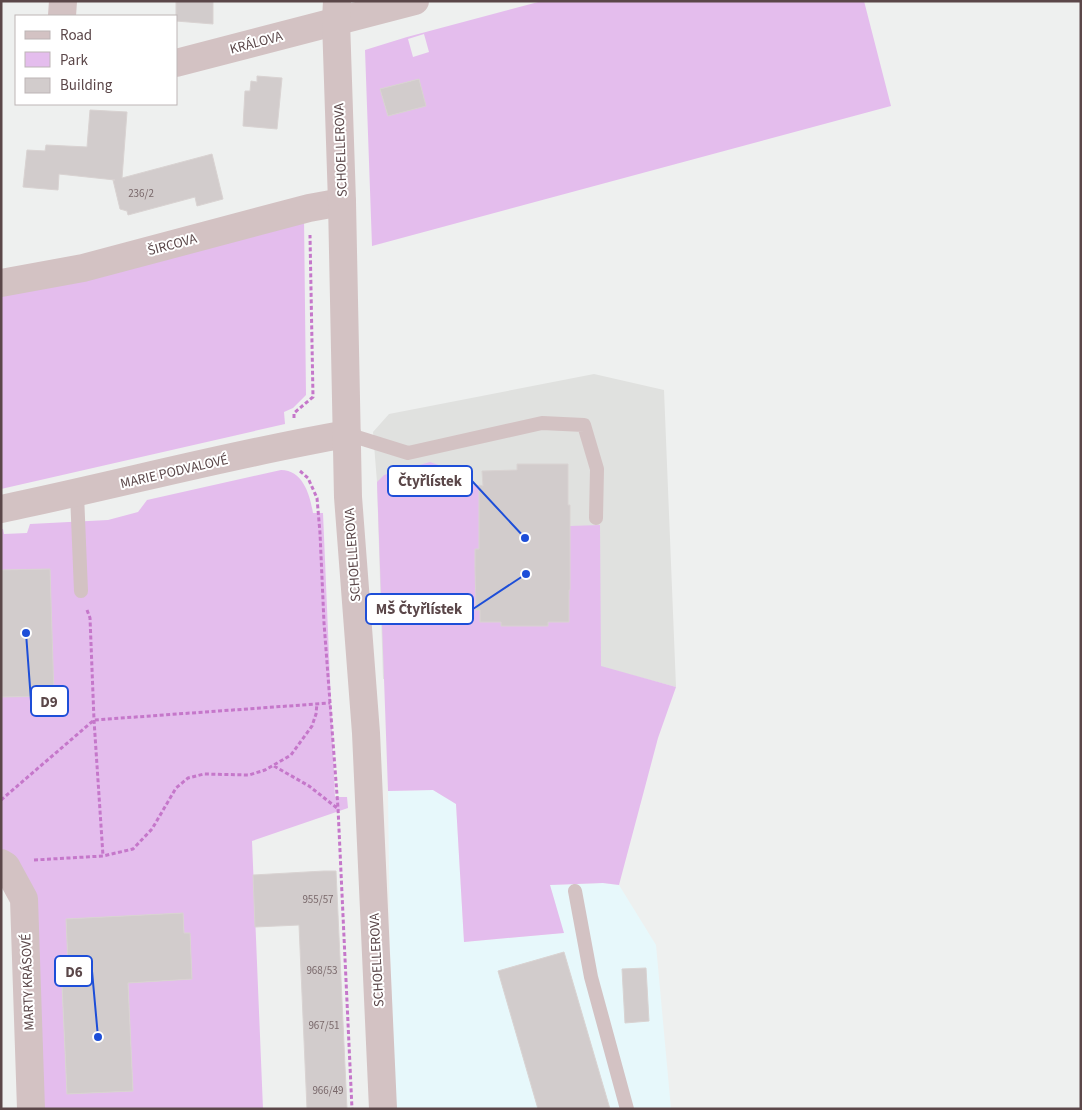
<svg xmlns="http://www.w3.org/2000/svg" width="1082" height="1110" font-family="'Source Sans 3',sans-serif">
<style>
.commercial{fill:#e7f8fb}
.education{fill:#e0e1df}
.green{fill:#e4bded;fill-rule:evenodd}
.building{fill:#d2cccc;stroke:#d9d3d2}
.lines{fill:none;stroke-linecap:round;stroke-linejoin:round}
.path{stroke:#c577ca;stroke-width:3;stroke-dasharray:4 2.5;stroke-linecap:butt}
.service{stroke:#d3c2c3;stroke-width:14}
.minor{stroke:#d3c2c3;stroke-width:28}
.tertiary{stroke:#d3c2c3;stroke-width:28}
.labels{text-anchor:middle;stroke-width:4;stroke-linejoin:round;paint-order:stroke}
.number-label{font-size:11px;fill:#79686a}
.street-label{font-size:14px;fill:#5b4749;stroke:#fff}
.leader{fill:none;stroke:#1d4ed8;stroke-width:2}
.callout-dot{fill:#1d4ed8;stroke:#fff;stroke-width:2}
.callout{fill:#fff;stroke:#1d4ed8;stroke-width:2}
.callout-label{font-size:15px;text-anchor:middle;font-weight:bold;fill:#5b4749}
</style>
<rect width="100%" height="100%" fill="#eef0ef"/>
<path class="commercial" d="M 433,790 L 456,804 L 464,942 L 563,933 L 550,885 L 603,883 L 619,885 L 656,945 L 671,1109 L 396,1109 L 390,949 L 388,791 Z"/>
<path class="education" d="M 594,374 L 664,390 L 676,687 L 601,667 L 383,679 L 377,482 L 373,432 L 389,414 Z"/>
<path class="green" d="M 542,1 L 864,1 L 891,106 L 372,246 L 365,50 L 407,37 ZM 424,34 L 429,52 L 413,57 L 408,39 ZM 419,79 L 425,105 L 388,116 L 380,89 Z
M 304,217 L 306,395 L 293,408 L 284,412 L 285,424 L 1,489 L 1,295 Z
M 430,462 L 458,472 L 458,486 L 479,485 L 479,549 L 476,610 L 480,610 L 480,622 L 501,622 L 501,626 L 548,626 L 548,622 L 569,590 L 570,589 L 570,526 L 600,525 L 601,666 L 676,687 L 658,738 L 619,885 L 603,883 L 550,885 L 564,933 L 464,942 L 456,804 L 433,790 L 388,791 L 377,482 L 384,475 Z
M 281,470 C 303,470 310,495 313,513 L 323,513 L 335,797 L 347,797 L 348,808 L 252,841 L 263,1109 L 38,1109 L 26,896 L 1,857 L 1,697 L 53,696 L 50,569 L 1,570 L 1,529 L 3,529 L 4,534 L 27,533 L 30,524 L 108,520 L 138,512 L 147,500 ZM 183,913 L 184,933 L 190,934 L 192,979 L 128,983 L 133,1091 L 67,1094 L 61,964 L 68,963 L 66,919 Z"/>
<path class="building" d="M 176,1 L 213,1 L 213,24 L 176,21 Z
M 257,76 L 282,78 L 277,129 L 243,126 L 245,91 L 250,91 L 251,81 L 257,82 Z
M 419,79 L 426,106 L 388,116 L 380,89 Z
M 90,110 L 127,112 L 122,178 L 212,154 L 223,199 L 197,206 L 195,197 L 128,215 L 127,211 L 120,209 L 113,180 L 115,180 L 59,174 L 58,190 L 23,187 L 27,150 L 45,151 L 46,145 L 87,147 Z
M 517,464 L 568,464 L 568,505 L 570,505 L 570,590 L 569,590 L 569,622 L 548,622 L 548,626 L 501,626 L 501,622 L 480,622 L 480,610 L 476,610 L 475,567 L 475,549 L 479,549 L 479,485 L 483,486 L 482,471 L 517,470 Z
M 50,569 L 54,696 L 1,697 L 1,570 Z
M 324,871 L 336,871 L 347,1109 L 307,1109 L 299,925 L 255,927 L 253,875 Z
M 183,913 L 184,933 L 190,933 L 192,979 L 128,983 L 133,1091 L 67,1094 L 61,963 L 68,963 L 66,919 Z
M 564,952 L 610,1109 L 538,1109 L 498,971 Z
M 646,968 L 649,1021 L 625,1023 L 622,969 Z"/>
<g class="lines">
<path class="path" d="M 294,418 L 294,413 L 313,397 L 310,235
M 300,471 L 308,478 L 317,498 L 320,533 L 324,623 L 338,808 L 352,1109
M 87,610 L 90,618 L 94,720 L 103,856
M 274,766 L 309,786 L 337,808
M 1,800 L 94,720 L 330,703
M 34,860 L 103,856 L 133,849 L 152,829 L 176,788 L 188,778 L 204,774 L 249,775 L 265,770 L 291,755 L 312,726 L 316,714 L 317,703"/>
<path class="service" d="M 347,434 L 408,453 L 542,423 L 584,425 L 597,469 L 596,518
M 77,494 L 81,591
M 575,891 L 591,977 L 627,1109"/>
<path class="minor" d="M 62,16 L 63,1
M 176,63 L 415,1
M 1,283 L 83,268 L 309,208 L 342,202
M 1,509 C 117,485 231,454 347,434
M 1,863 L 6,866 L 24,899 L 31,1109"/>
<path class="tertiary" d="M 337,1 L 336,21 L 342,202 L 348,497 L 366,733 L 383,1109"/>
</g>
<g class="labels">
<g class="number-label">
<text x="141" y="197">236/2</text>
<text x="318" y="903">955/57</text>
<text x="322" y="974">968/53</text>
<text x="324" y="1029">967/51</text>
<text x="328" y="1094">966/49</text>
</g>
<g class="street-label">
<text transform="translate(256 42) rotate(-15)" y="5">KRÁLOVA</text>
<text transform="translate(340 150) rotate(-92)" y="5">SCHOELLEROVA</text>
<text transform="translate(172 244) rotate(-15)" y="5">ŠIRCOVA</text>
<text transform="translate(174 471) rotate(-13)" y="5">MARIE PODVALOVÉ</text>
<text transform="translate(352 555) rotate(-94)" y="5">SCHOELLEROVA</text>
<text transform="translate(376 960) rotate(-93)" y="5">SCHOELLEROVA</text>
<text transform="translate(27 982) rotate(-92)" y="5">MARTY KRÁSOVÉ</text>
</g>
</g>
<path class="leader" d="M525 538L472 481M526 574L473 609M26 633L31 701M98 1037L92 971"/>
<g class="callout-dot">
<circle cx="525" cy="538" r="5"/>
<circle cx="526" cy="574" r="5"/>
<circle cx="26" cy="633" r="5"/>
<circle cx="98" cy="1037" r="5"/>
</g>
<g class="callout">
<rect x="388" y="466" width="84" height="30" rx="5"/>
<rect x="366" y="594" width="107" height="30" rx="5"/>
<rect x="31" y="686" width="37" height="30" rx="5"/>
<rect x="55" y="956" width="37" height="30" rx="5"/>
</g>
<g class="callout-label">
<text x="430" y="486">Čtyřlístek</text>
<text x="419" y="614">MŠ Čtyřlístek</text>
<text x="49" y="707">D9</text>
<text x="74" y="977">D6</text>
</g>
<rect width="1082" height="1110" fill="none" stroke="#5b4749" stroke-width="5"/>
<rect x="15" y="15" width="162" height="90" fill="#ffffff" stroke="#bdb5b6"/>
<rect x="25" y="31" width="25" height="8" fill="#d3c2c3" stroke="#bdb5b6"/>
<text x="60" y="40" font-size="15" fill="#5b4749">Road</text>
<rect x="25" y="52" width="25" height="15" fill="#e4bded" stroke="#bdb5b6"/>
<text x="60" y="65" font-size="15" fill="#5b4749">Park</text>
<rect x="25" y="78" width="25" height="15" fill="#d2cccc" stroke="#bdb5b6"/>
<text x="60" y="90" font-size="15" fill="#5b4749">Building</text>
</svg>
